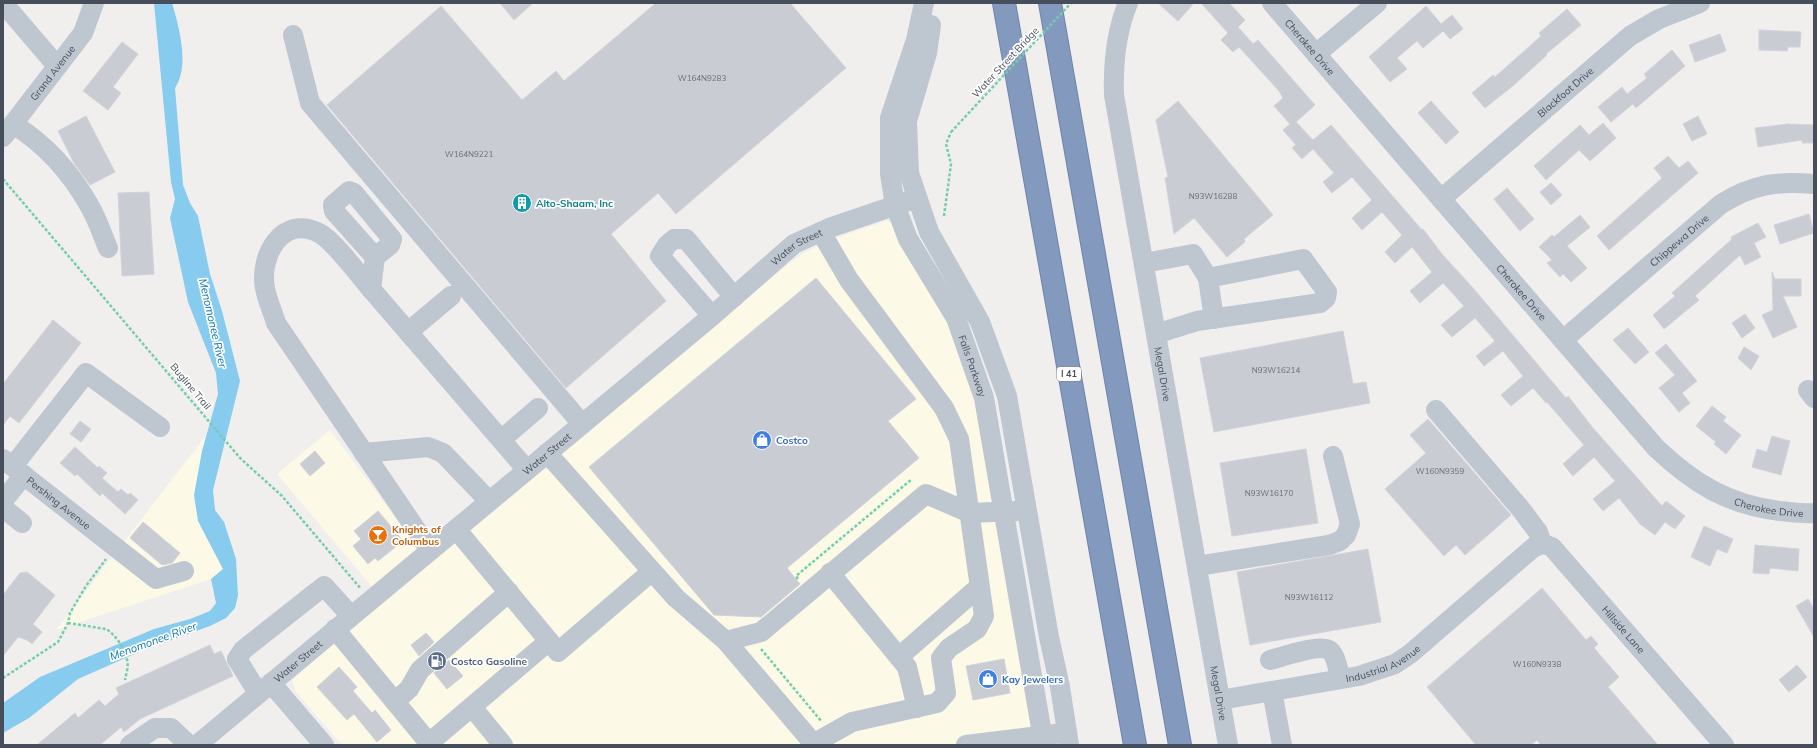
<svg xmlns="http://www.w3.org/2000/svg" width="1817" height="748" font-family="Mulish,sans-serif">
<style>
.commercial{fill:#fcf9e6}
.water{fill:#87cbee}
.building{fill:#caccd4;stroke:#d2d3da}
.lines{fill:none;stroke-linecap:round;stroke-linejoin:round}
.highway-casing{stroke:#6f84aa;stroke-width:24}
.path{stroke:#72cead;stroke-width:2.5;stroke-dasharray:3 2;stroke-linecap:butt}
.minor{stroke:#bec6d0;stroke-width:20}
.highway{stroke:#8499be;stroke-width:22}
.path-bridge{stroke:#72cead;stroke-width:2.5;stroke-dasharray:3 2;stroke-linecap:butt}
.labels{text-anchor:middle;stroke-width:3.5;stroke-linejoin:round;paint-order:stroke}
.number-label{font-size:8px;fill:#676e7a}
.shield{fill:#fff;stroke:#7e838d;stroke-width:1}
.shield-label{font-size:9px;font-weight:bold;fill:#464e5c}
.street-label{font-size:10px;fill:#464e5c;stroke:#fff}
.culture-label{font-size:10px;font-weight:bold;fill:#0d838f;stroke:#fff;text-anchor:start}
.shop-label{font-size:10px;font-weight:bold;fill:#366cbe;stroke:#fff;text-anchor:start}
.food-label{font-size:10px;font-weight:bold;fill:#c56008;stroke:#fff;text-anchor:start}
.service-label{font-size:10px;font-weight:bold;fill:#4e5e75;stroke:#fff;text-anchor:start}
.water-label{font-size:11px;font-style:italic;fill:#0974ab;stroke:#fff}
</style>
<rect width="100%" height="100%" fill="#f1eeee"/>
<path class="commercial" d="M 886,221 L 893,222 L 968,358 L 1040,745 L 342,745 L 296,692 L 293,683 L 293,680 L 300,672 L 384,601 L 277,474 L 330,430 L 430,564 L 786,266 L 804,253 L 830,240 Z
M 207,434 L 202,452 L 198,521 L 223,569 L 211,579 L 56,630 Z"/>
<path class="water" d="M 154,3 L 172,3 C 179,27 190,66 175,88 L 183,185 L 190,203 L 198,216 L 210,274 L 222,311 L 240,381 L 213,490 L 215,510 L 224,522 L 236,559 L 238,596 L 235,608 L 226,618 L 210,626 L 139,652 L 78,679 L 29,718 L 3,733 L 3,703 L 40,677 L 154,629 L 190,619 L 210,611 L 216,603 L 211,579 L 223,569 L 198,521 L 194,495 L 202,451 L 218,394 L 216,373 L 188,302 L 170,218 L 175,199 L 171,182 Z"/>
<path class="building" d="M 500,3 L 533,3 L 514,20 Z
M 656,3 L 790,3 L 846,68 L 676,214 L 658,193 L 611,234 L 666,301 L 566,388 L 327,105 L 441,6 L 522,100 L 556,71 L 564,81 Z
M 1158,3 L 1194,3 L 1178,21 Z
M 1201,3 L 1229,3 L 1245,20 L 1238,27 L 1253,44 L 1258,40 L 1315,105 L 1296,122 L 1313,140 L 1331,125 L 1422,230 L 1423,229 L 1442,254 L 1473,288 L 1566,398 L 1568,396 L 1593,428 L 1662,506 L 1666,501 L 1685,516 L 1675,529 L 1665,522 L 1655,535 L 1640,524 L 1619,498 L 1603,511 L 1593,499 L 1615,481 L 1594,457 L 1573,476 L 1563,464 L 1584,445 L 1547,402 L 1546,403 L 1533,388 L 1511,406 L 1501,395 L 1523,376 L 1503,351 L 1484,366 L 1476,356 L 1495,341 L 1475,318 L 1452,337 L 1441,325 L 1464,306 L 1443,283 L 1420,303 L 1410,291 L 1432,272 L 1412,247 L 1395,263 L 1385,252 L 1402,235 L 1382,212 L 1362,230 L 1352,218 L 1372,200 L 1352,177 L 1332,193 L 1323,182 L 1334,173 L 1313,149 L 1302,159 L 1292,148 L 1296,145 L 1283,130 L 1290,124 L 1274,106 L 1283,98 L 1279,91 L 1239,47 L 1233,52 L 1221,40 L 1228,33 Z
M 1426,6 L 1441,24 L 1452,15 L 1463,29 L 1450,39 L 1443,31 L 1423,48 L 1417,41 L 1397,58 L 1407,69 L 1390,82 L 1369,57 Z
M 1567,9 L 1581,25 L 1546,54 L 1547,55 L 1514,85 L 1485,108 L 1472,93 L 1493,75 L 1495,77 L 1541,36 L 1539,33 Z
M 1759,30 L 1801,32 L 1800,47 L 1788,47 L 1787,51 L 1759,50 Z
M 1720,34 L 1726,51 L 1695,62 L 1689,45 Z
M 122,42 L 138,54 L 113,87 L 121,93 L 108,110 L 83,91 Z
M 1672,50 L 1685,66 L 1636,108 L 1633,104 L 1611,122 L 1598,107 L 1622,87 L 1627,94 L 1647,78 L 1644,74 Z
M 1178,101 L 1273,215 L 1244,239 L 1245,242 L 1227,257 L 1194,218 L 1174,234 L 1165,178 L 1168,177 L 1156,120 Z
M 1431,101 L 1459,132 L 1446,144 L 1418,113 Z
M 86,116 L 115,172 L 90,185 L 74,163 L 58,131 Z
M 1698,116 L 1707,134 L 1692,141 L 1683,124 Z
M 1603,123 L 1616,138 L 1590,161 L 1579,150 L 1546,180 L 1534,166 L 1580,125 L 1589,135 Z
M 1787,124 L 1814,125 L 1814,143 L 1802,143 L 1802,140 L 1758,147 L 1755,128 Z
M 1668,156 L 1679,168 L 1688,161 L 1698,173 L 1609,250 L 1597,236 L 1662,178 L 1654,168 Z
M 1551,183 L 1562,195 L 1551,205 L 1540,192 Z
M 1507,188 L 1534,219 L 1520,231 L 1494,199 Z
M 149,192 L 154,274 L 122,276 L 118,193 Z
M 1809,214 L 1814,233 L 1780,244 L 1774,225 Z
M 1580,215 L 1590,227 L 1567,246 L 1587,268 L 1571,282 L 1563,274 L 1560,277 L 1547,263 L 1552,260 L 1539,247 L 1552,235 L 1554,237 Z
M 1758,223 L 1766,237 L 1754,243 L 1761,257 L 1745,265 L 1740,255 L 1695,296 L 1699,300 L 1664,329 L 1653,315 L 1675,296 L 1672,293 L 1732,239 L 1731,237 Z
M 1772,272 L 1775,279 L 1801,279 L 1801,296 L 1783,296 L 1797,327 L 1773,338 L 1762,315 L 1773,310 Z
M 816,278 L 916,399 L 888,421 L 919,458 L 787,568 L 800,584 L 761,617 L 714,615 L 589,467 Z
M 1745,314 L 1755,328 L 1742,338 L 1732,323 Z
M 53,320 L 81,343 L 19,423 L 10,416 L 3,425 L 3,384 Z
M 1628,328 L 1649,352 L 1635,364 L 1613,340 Z
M 1343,331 L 1353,384 L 1366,382 L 1370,403 L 1214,432 L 1200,358 Z
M 1666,344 L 1697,381 L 1682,393 L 1690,403 L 1679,412 L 1659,388 L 1675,375 L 1655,353 Z
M 1744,347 L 1759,356 L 1751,370 L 1738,358 Z
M 1712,406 L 1726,417 L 1723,421 L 1741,435 L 1726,454 L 1714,444 L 1716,442 L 1696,426 Z
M 1428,419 L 1511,515 L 1465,555 L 1456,545 L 1444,556 L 1385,489 L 1426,453 L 1410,435 Z
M 80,421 L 91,429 L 81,442 L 70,434 Z
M 1772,436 L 1790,441 L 1781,475 L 1752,467 L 1757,449 L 1767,452 Z
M 75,447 L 98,468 L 99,466 L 107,473 L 102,478 L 118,492 L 121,489 L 128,495 L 130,493 L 138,500 L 125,514 L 102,493 L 100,496 L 77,474 L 75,476 L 60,463 Z
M 1306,449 L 1318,523 L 1232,536 L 1220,463 Z
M 315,451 L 325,463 L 310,476 L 300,464 Z
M 378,511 L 403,541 L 378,561 L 375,558 L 368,564 L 353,546 L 361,539 L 354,531 Z
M 143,522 L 180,553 L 172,563 L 162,565 L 130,538 Z
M 1704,526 L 1733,539 L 1727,553 L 1717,549 L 1710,566 L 1691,557 Z
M 1755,545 L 1799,549 L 1798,571 L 1770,568 L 1769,574 L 1753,573 Z
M 1368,549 L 1381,622 L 1250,645 L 1237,572 Z
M 27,572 L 55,595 L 33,624 L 42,632 L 32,644 L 27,640 L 18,637 L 3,656 L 3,595 L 20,573 Z
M 1542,588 L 1586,640 L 1591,636 L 1598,644 L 1594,648 L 1619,677 L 1608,687 L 1658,745 L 1541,745 L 1537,740 L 1531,745 L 1476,745 L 1427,687 Z
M 1808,599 L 1814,609 L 1814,637 L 1796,606 Z
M 426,633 L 434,642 L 419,656 L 411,645 Z
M 210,645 L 214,654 L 221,651 L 233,676 L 140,719 L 124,732 L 121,727 L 100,745 L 37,745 L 75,713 L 78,718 L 99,700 L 105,706 L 119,694 L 116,688 Z
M 1004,659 L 1010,693 L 973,700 L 966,666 Z
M 449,660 L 463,676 L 447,689 L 434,673 Z
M 1797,665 L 1807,677 L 1789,692 L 1779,680 Z
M 339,667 L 357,687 L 353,691 L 372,713 L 375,710 L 391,730 L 377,742 L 354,714 L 347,720 L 317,687 Z"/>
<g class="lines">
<defs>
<path id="highway" d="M 1004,3 L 1135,745
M 1050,3 L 1180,745"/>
</defs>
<use href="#highway" class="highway-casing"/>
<path class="path" d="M 3,179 L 240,458 L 282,496 L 361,589
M 944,216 L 951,164 L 946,144 L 951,132
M 798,579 L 796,576 L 912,479
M 68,623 L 106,629 C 116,635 125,649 127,660 C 129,666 126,674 125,680
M 761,649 L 822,722
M 3,678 L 58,642 L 68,623 L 70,613 L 86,586 L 106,559"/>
<g class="minor">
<path d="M 3,3 L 57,66"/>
<path id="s1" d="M 924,3 L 916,40 L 890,118 L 890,174 L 895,205 L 908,239 L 956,318 L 984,398 L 1044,745"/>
<path id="s2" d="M 1128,3 C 1116,32 1113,64 1114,95 L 1228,745"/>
<path id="s3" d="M 1272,3 L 1656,448 C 1693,483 1728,505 1780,511 C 1791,512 1803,514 1814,513"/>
<path d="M 931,25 L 927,53 L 907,121 L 909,173 L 929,232 L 980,322 L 1007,396 L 1049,637 L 1060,687 L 1069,745"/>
<path d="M 293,35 L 310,103 L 582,424"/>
<path d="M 1316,54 L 1377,3"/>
<path d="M 13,124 C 45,144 71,173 89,205 C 97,218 102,234 108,248"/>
<path id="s4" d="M 3,137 L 83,33 L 94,3"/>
<path id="s5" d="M 1441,199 L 1630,36 L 1659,19 L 1700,3"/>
<path d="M 375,257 L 334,211 L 333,205 L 349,191 L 354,193 L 392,239 L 390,245 L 375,257 L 371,289 L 527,470"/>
<path d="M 1144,263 L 1193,254 L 1208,278 L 1303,259 L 1327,292 L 1326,298 L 1320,303 L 1197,321 L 1156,334"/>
<path d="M 1208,278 L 1214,319"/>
<path d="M 371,289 C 360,276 333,240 319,233 C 282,214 259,256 265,288 C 267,300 273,312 276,323 L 430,550"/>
<path d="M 712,316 L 660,256 L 667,245 L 674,239 L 686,239 L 734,297"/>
<path d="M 408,332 L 451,296"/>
<path id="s6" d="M 1563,340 L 1721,204 C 1753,184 1777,181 1814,184"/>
<path d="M 1808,390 L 1814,398"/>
<path d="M 1436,410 L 1520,508 L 1538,532 L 1542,544"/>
<path d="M 502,439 L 538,408"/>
<path d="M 364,453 L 428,447 L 443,453 L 489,501"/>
<path d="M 547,453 L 676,598 L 726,641 L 813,743"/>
<path id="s7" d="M 3,459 L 156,579 L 184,571"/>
<path d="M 13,466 L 86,373 L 160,427"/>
<path d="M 3,501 L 24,475"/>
<path d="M 3,508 L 22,523"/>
<path d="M 456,529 L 558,652 L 651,572"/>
<path d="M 1197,566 L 1329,545 L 1340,541 L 1346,535 L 1350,524 L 1333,456"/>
<path d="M 830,573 L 907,667 L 917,708"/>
<path d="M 335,629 L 429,743 L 549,641"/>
<path d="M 726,641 L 761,632 L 926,494 L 970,513 L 1017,511"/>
<path d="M 900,656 L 979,587"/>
<path d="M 1270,660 C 1282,657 1319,644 1329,650 C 1336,654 1338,671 1341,679"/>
<path d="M 271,683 L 324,745"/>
<path d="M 1272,691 L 1282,745"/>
<path d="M 258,693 L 237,659 L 243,650 L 324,586 L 351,616"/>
<path id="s8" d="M 1220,700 L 1359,676 L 1395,664 L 1410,654 L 1534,547 L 1544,544 L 1552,547 L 1724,745"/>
<path d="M 395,701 L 409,689 L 420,670 L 509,592"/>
<path d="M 472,707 L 503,745"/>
<path d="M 130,745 L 155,728 L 171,728 L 189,745"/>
<path id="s9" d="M 197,745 L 712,316 L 794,244 L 829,228 L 917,198"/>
<path d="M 811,745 L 852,722 L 937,703 L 946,693 L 941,658 L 949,648 L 977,629 L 984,616 L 959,439 L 944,408 L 849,280 L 821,232"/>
<path d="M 966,745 L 1055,734"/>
</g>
<use href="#highway" class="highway"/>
<path class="path-bridge" d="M 951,132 L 1071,3"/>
</g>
<defs>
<symbol id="building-disc" viewBox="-11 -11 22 22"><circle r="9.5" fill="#0f9aa8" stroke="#fff"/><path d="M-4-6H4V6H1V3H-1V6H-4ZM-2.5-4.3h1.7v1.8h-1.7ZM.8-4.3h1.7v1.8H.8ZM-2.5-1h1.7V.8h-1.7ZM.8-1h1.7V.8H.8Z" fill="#fff"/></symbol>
<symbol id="shop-disc" viewBox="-11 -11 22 22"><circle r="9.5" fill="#3f7fe0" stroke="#fff"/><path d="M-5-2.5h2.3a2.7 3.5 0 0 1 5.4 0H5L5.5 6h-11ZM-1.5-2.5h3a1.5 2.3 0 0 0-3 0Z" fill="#fff"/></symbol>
<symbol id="bar-disc" viewBox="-11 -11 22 22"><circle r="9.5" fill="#e8710a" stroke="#fff"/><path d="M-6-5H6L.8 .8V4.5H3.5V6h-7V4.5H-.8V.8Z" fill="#fff"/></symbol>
<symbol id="fuel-disc" viewBox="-11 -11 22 22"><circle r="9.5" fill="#5c6f8a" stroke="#fff"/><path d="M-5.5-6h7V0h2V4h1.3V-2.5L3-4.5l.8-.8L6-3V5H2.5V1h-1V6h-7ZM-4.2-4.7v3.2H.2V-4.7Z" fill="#fff"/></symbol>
</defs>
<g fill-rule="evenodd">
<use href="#building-disc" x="511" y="192" width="22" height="22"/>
<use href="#shop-disc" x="751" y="429" width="22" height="22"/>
<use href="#bar-disc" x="367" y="524" width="22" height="22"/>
<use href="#fuel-disc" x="426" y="650" width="22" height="22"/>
<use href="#shop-disc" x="977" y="668" width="22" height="22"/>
</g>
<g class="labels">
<g class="number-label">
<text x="702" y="81">W164N9283</text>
<text x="469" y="157">W164N9221</text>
<text x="1213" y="199">N93W16288</text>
<text x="1276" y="373">N93W16214</text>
<text x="1440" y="474">W160N9359</text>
<text x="1269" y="496">N93W16170</text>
<text x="1309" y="600">N93W16112</text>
<text x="1537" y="667">W160N9338</text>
</g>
<rect class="shield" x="1057" y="367" width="24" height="14" rx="3"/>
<g class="shield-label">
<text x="1069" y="377">I 41</text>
</g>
<g class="street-label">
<text dy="4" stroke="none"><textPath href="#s3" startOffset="58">Cherokee Drive</textPath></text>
<text transform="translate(1005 62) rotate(-47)" y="4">Water Street Bridge</text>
<text dy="4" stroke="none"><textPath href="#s4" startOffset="81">Grand Avenue</textPath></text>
<text dy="4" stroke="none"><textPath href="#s5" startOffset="164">Blackfoot Drive</textPath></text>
<text dy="4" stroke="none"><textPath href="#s6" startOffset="153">Chippewa Drive</textPath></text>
<text dy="4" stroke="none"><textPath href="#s9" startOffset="780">Water Street</textPath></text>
<text dy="4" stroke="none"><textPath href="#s3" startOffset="382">Cherokee Drive</textPath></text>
<text dy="4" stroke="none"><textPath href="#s1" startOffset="387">Falls Parkway</textPath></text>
<text dy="4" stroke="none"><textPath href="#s2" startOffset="377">Megal Drive</textPath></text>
<text transform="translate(191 386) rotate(50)" y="4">Bugline Trail</text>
<text dy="4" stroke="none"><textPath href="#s9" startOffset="455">Water Street</textPath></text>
<text dy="4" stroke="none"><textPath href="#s7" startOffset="71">Pershing Avenue</textPath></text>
<text dy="4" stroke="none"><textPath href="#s3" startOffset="718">Cherokee Drive</textPath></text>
<text dy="4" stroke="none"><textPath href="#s8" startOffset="489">Hillside Lane</textPath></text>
<text dy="4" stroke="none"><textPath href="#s9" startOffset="131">Water Street</textPath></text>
<text dy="4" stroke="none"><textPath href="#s8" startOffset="168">Industrial Avenue</textPath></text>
<text dy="4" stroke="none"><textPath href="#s2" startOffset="701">Megal Drive</textPath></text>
</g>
<g class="culture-label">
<text x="536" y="207">Alto-Shaam, Inc</text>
</g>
<g class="shop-label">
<text x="776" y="444">Costco</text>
<text x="1002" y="683">Kay Jewelers</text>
</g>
<g class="food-label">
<text x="392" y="533">Knights of<tspan x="392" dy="12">Columbus</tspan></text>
</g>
<g class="service-label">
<text x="451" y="665">Costco Gasoline</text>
</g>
<g class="water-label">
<text transform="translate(213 323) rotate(77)" y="4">Menomonee River</text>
<text transform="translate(153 641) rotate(-20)" y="4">Menomonee River</text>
</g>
</g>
<rect width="1817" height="748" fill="none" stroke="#464e5c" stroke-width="8"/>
</svg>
